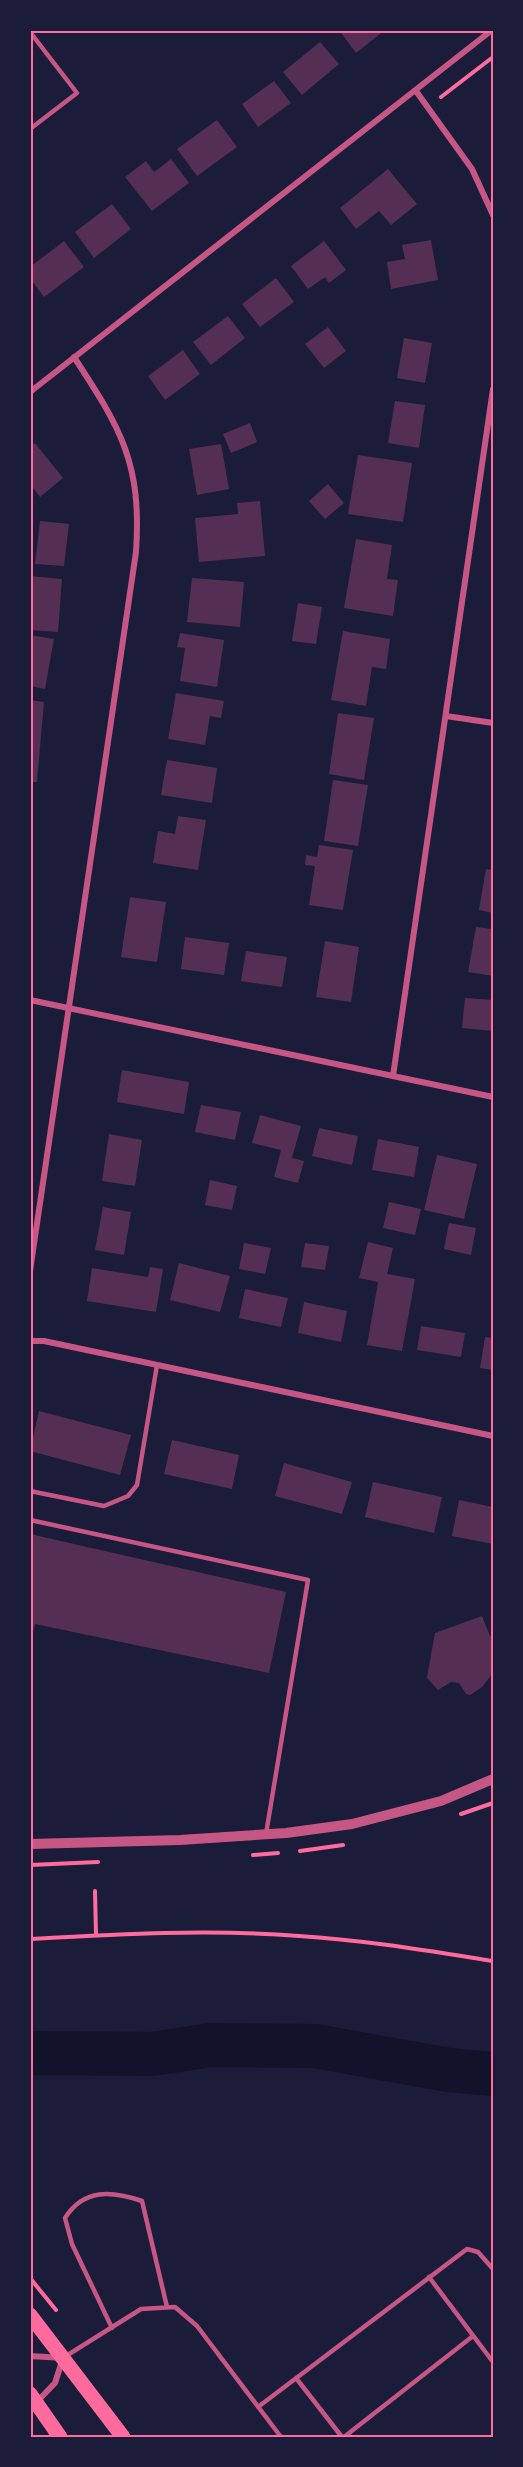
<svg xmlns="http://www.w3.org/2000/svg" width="523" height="2467" font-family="'Public Sans',sans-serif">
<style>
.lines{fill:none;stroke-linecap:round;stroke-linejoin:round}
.river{stroke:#12122b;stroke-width:44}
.building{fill:#542f53}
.path{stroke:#ff6b9d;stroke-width:4}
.service{stroke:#c65784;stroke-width:4.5}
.minor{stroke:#c65784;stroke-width:6}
.tertiary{stroke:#c65784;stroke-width:10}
.primary{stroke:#ff6b9d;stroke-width:15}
.neatline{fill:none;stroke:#ff6b9d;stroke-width:2}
</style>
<rect width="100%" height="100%" fill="#1b1b3a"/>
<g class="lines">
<path class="river" d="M 30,2053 L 152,2054 L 211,2045 L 315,2046 L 449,2070 L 493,2074"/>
</g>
<path class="building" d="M 339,30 L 385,30 L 356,53 Z
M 320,42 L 339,64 L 302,95 L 283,72 Z
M 274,81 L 291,103 L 258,127 L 242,104 Z
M 217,120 L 237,147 L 197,176 L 177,149 Z
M 171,159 L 189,183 L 152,211 L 125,177 L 146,161 L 154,172 Z
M 388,169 L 417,204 L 391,225 L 379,211 L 356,229 L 340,208 Z
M 112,204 L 131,229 L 94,258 L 75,232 Z
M 431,240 L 438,280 L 391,289 L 387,262 L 405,259 L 402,245 Z
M 64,241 L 84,267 L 44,297 L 30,278 L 30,267 Z
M 324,241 L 346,270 L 329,283 L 325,277 L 308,289 L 291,266 Z
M 276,278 L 294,302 L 260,327 L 242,304 Z
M 228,316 L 245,338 L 211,365 L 193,342 Z
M 328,327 L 346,351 L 324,368 L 305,344 Z
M 404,338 L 432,343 L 425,383 L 397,378 Z
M 183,350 L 200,374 L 165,400 L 148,376 Z
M 395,401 L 425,405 L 419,448 L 388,443 Z
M 250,423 L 257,442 L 231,453 L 223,434 Z
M 35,443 L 63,478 L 40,497 L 30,484 L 30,447 Z
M 221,444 L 229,489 L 197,495 L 189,449 Z
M 358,455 L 412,463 L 403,522 L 348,514 Z
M 328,484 L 344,503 L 325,519 L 309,501 Z
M 260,501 L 265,556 L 199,562 L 195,518 L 238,514 L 237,503 Z
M 40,521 L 69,524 L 64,566 L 35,564 Z
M 356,539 L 392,545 L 387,579 L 398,580 L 393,616 L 344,608 Z
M 30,576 L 62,579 L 58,632 L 30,630 Z
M 192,578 L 244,582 L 240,627 L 187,622 Z
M 298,603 L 322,607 L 316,644 L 292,641 Z
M 343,631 L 390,639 L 386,669 L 372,667 L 366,706 L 331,700 Z
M 180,633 L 224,640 L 217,687 L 180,681 L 185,648 L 177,647 Z
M 30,635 L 54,639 L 45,689 L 30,686 Z
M 176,693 L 224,701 L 221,718 L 210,716 L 205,745 L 168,739 Z
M 30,700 L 44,702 L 37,782 L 30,782 Z
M 338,713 L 374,718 L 364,780 L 329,774 Z
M 167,760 L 217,768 L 212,803 L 161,795 Z
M 333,780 L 368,785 L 358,846 L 324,841 Z
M 178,816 L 206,820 L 198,870 L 153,863 L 158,831 L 175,834 Z
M 319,845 L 353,850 L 343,910 L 309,905 L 315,866 L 305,865 L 306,855 L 317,857 Z
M 486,869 L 493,870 L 493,913 L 479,910 Z
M 130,897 L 166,902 L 157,962 L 121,957 Z
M 476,927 L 493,929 L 493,976 L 468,972 Z
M 185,937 L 229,943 L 224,975 L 181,969 Z
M 325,941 L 359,947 L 351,1002 L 316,997 Z
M 246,951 L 287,957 L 282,987 L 241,981 Z
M 465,998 L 493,1000 L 493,1031 L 462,1028 Z
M 122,1070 L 189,1082 L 184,1114 L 117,1102 Z
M 201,1105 L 241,1112 L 235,1140 L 195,1132 Z
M 260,1115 L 301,1126 L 292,1158 L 304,1161 L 298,1183 L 274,1177 L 281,1150 L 252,1143 Z
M 319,1128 L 358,1136 L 352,1165 L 312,1156 Z
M 109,1134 L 142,1140 L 135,1186 L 102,1181 Z
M 378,1139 L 419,1147 L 414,1177 L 372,1170 Z
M 437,1155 L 477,1164 L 464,1219 L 424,1210 Z
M 210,1180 L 237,1186 L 232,1210 L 205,1205 Z
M 389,1202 L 421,1209 L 415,1235 L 383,1228 Z
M 103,1207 L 131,1212 L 124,1255 L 95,1250 Z
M 449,1223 L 476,1228 L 471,1255 L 444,1249 Z
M 368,1242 L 393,1248 L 387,1274 L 415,1279 L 402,1351 L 367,1345 L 378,1282 L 359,1278 Z
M 244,1243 L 271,1248 L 265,1274 L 239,1269 Z
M 305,1243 L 329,1246 L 325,1270 L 301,1267 Z
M 179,1263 L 230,1276 L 220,1312 L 170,1300 Z
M 150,1267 L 163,1269 L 156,1312 L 87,1301 L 92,1268 L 148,1277 Z
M 245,1289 L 288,1298 L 281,1327 L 239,1318 Z
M 304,1302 L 347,1311 L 341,1342 L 298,1333 Z
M 421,1326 L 465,1333 L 461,1357 L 417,1350 Z
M 485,1337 L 493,1338 L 493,1370 L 480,1368 Z
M 39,1411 L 131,1435 L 120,1475 L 30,1451 Z
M 172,1440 L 239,1455 L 232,1489 L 164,1474 Z
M 284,1463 L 352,1482 L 342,1514 L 275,1496 Z
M 373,1482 L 442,1497 L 434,1533 L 365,1517 Z
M 459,1500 L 493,1507 L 493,1544 L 452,1536 Z
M 30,1534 L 286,1592 L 269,1673 L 35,1624 L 30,1646 Z
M 482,1616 L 490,1636 L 493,1635 L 493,1673 L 482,1687 L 470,1695 L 466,1694 L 459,1683 L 451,1682 L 438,1690 L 427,1678 L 435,1633 Z"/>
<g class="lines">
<path class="path" d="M 441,97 L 493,57
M 461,1814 L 493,1803
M 300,1851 L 343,1845
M 253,1855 L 278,1853
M 30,1865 L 98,1862
M 95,1891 L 96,1935
M 30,1939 C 120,1934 209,1929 299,1936 C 364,1940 429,1951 493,1961
M 30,2278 L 56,2310"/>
<path class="service" d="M 30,32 L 77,93 L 30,129
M 30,1491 L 104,1506 L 128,1496 L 137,1485 L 157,1365
M 30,1520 L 308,1580 L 266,1834
M 429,2277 L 493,2362
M 112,2328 L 72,2244 L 65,2218 C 84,2188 112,2191 142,2201 L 167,2307
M 66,2356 L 141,2309 L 175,2307 L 197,2326 L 281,2437
M 296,2378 L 342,2437
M 258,2407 L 467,2249 L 478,2252 L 493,2269
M 344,2437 L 473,2336"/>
<path class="minor" d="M 416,91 L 472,169 L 493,215
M 30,392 L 492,30
M 446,716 L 493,723
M 30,1000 L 493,1097
M 393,1076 L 493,389
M 30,1271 L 136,552 C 142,463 121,429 74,357
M 30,1341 L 44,1341 L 493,1436
M 30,2356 L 63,2358 L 55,2383 L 30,2409"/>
<path class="tertiary" d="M 30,1844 L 180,1840 L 286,1833 L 352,1824 L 441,1801 L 493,1779"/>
<path class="primary" d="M 30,2315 L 123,2437
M 30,2394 L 60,2437"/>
</g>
<rect width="523" height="2467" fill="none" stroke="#1b1b3a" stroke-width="63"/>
<rect x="32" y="32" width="460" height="2404" class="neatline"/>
</svg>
